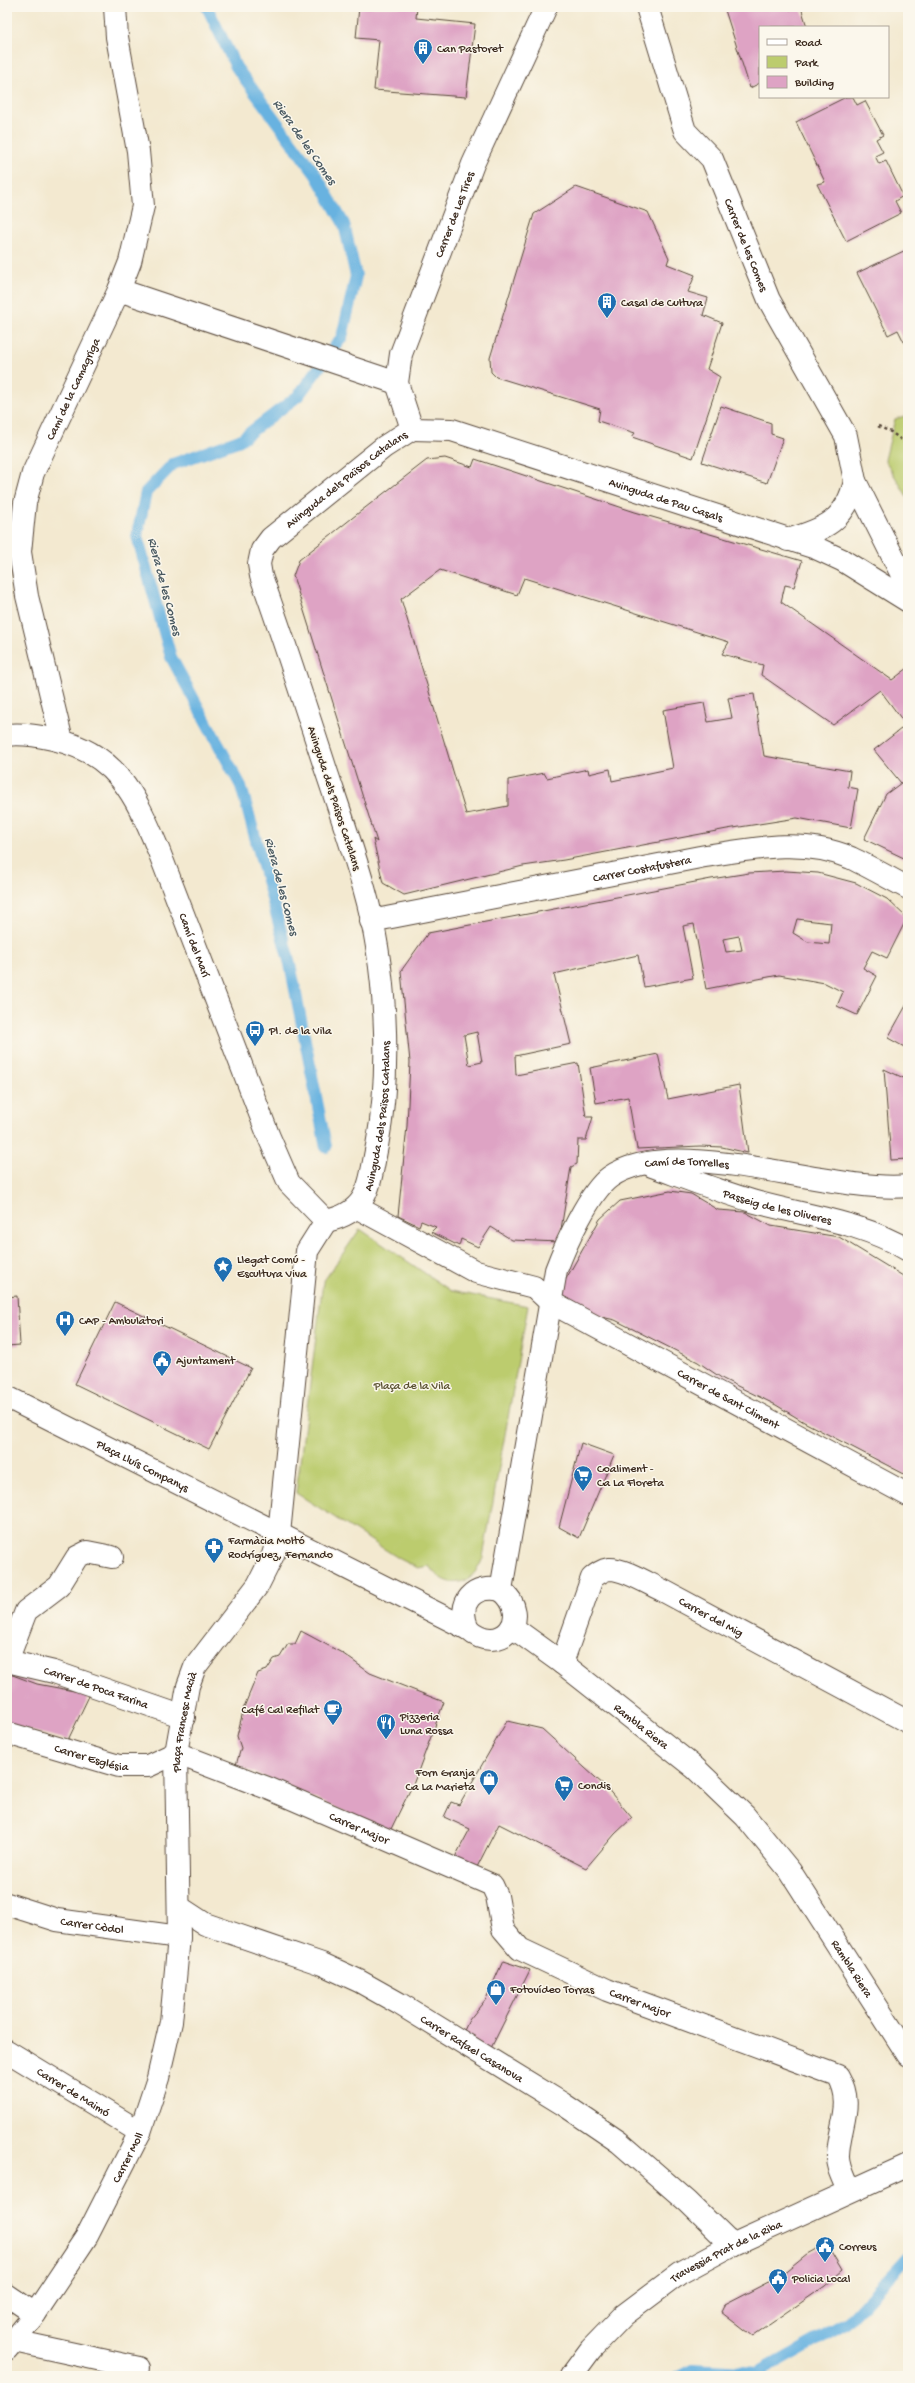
<svg xmlns="http://www.w3.org/2000/svg" width="915" height="2383" font-family="'Gochi Hand',sans-serif">
<style>
.green{fill:#bccc6e;stroke:#7c7b46}
.lines{fill:none;stroke-linecap:round;stroke-linejoin:round}
.stream{stroke:#67b2e0;stroke-width:12}
.building{fill:#dea3c4;fill-rule:evenodd}
.lane-casing{stroke:#574739;stroke-width:24}
.street-casing{stroke:#574739;stroke-width:24}
.secondary-casing{stroke:#574739;stroke-width:24}
.path{stroke:#574739;stroke-width:2.5;stroke-dasharray:3 3;stroke-linecap:butt}
.lane{stroke:#fff;stroke-width:22}
.street{stroke:#fff;stroke-width:22}
.secondary{stroke:#fff;stroke-width:22}
.labels{text-anchor:middle;stroke-width:3;stroke-linejoin:round;paint-order:stroke}
.poi-label{font-size:12px;fill:#3b2a1e;stroke:#fbf7ec;text-anchor:start}
.street-label{font-size:12px;fill:#3b2a1e;stroke:#fbf7ec}
.park-label{font-size:12px;fill:#5b5232;stroke:#fbf7ec}
.water-label{font-size:13px;font-style:italic;fill:#4a5a62;stroke:#fbf7ec}
</style>
<rect width="100%" height="100%" fill="#fbf7ec"/>
<filter id="ink" filterUnits="userSpaceOnUse"><feTurbulence type="fractalNoise" baseFrequency=".025" numOctaves="2"/><feDisplacementMap in="SourceGraphic" scale="8" xChannelSelector="R" yChannelSelector="G"/><feConvolveMatrix kernelMatrix="1 2 1 2 8 2 1 2 1" color-interpolation-filters="sRGB"/></filter>
<filter id="wash" filterUnits="userSpaceOnUse"><feTurbulence type="fractalNoise" baseFrequency=".012" numOctaves="4" result="noise"/><feDisplacementMap in="SourceGraphic" scale="16" xChannelSelector="R" yChannelSelector="G"/><feGaussianBlur stdDeviation="0.9" result="paint"/><feColorMatrix in="noise" values="0 0 0 0 0 0 0 0 0 0 0 0 0 0 0 0 0 1.4 0 .05"/><feComposite in="paint" operator="in"/></filter>
<g filter="url(#wash)">
<rect width="100%" height="100%" fill="#f3e9d0"/>
<path class="green" d="M 908,415 L 908,498 L 885,460 L 895,419 Z
M 360,1229 L 451,1291 L 528,1306 L 483,1557 C 474,1586 446,1592 429,1566 L 418,1568 L 400,1559 L 296,1493 L 323,1282 Z"/>
<g class="lines">
<path class="stream" d="M 207,7 L 236,67 L 316,175 L 344,224 L 356,276 L 342,337 L 298,396 L 240,440 L 173,464 L 146,492 L 137,536 L 171,657 L 241,786 L 290,964 L 326,1147
M 679,2376 L 693,2369 L 758,2373 L 847,2323 L 908,2257"/>
</g>
<g id="blocks">
<path class="building" d="M 359,7 L 417,7 L 416,18 L 475,24 L 466,97 L 374,90 L 379,40 L 356,38 Z
M 724,7 L 790,7 L 790,10 L 801,7 L 807,27 L 760,27 L 760,83 L 750,88 Z
M 846,97 L 853,97 L 857,105 L 865,101 L 883,135 L 876,139 L 883,152 L 875,156 L 879,164 L 886,161 L 903,196 L 895,201 L 901,213 L 846,241 L 817,184 L 825,182 L 796,122 Z
M 576,187 L 648,212 L 669,258 L 667,264 L 695,275 L 688,292 L 708,298 L 703,315 L 722,323 L 707,369 L 720,377 L 693,458 L 632,437 L 635,433 L 598,421 L 600,409 L 496,377 L 491,372 L 490,358 L 534,214 Z
M 908,249 L 908,350 L 898,330 L 888,335 L 857,273 Z
M 721,406 L 771,423 L 771,434 L 783,438 L 767,483 L 702,462 Z
M 445,458 L 472,467 L 475,459 L 635,512 L 802,561 L 794,587 L 785,585 L 781,602 L 892,680 L 908,668 L 908,860 L 864,839 L 886,794 L 901,783 L 874,750 L 906,725 L 880,690 L 833,725 L 761,675 L 763,665 L 722,654 L 729,642 L 524,578 L 517,595 L 440,570 L 401,599 L 466,814 L 508,806 L 508,780 L 544,773 L 547,778 L 588,769 L 589,774 L 610,769 L 612,781 L 673,768 L 663,710 L 704,703 L 708,722 L 732,718 L 728,698 L 754,694 L 764,756 L 850,771 L 848,787 L 858,789 L 851,828 L 797,818 L 727,829 L 564,860 L 523,866 L 404,895 L 383,883 L 373,839 L 377,842 L 293,576 L 299,560 L 361,511 L 427,460 Z
M 786,871 L 818,873 L 856,883 L 887,899 L 907,918 L 887,958 L 872,951 L 863,968 L 877,976 L 857,1015 L 837,1006 L 843,992 L 825,983 L 779,975 L 706,989 L 694,924 L 683,926 L 693,978 L 644,987 L 638,955 L 554,974 L 571,1044 L 515,1056 L 516,1075 L 578,1063 L 586,1117 L 593,1117 L 586,1140 L 578,1140 L 577,1164 L 571,1167 L 559,1242 L 512,1240 L 491,1227 L 478,1247 L 461,1239 L 459,1246 L 431,1232 L 436,1227 L 421,1221 L 419,1226 L 398,1216 L 407,1126 L 410,1062 L 401,971 L 428,933 L 711,879 L 749,873 ZM 797,919 L 831,923 L 829,944 L 808,942 L 793,933 ZM 739,936 L 742,950 L 726,952 L 723,939 ZM 477,1032 L 482,1062 L 469,1065 L 464,1035 Z
M 908,1002 L 908,1049 L 888,1038 Z
M 658,1054 L 668,1099 L 739,1085 L 748,1153 L 722,1147 L 700,1146 L 637,1149 L 628,1097 L 596,1103 L 590,1068 Z
M 884,1069 L 908,1080 L 908,1159 L 891,1160 Z
M 670,1191 L 691,1194 L 718,1210 L 745,1212 L 771,1226 L 839,1237 L 908,1279 L 908,1476 L 804,1422 L 776,1405 L 723,1379 L 698,1362 L 615,1320 L 597,1316 L 558,1293 L 600,1219 L 620,1201 Z
M 17,1296 L 20,1345 L 7,1346 L 7,1297 Z
M 115,1302 L 251,1368 L 209,1449 L 75,1384 Z
M 581,1443 L 614,1455 L 579,1538 L 559,1527 Z
M 301,1631 L 342,1653 L 370,1673 L 444,1702 L 414,1782 L 390,1831 L 236,1765 L 241,1748 L 237,1736 L 244,1707 L 258,1673 L 267,1670 L 274,1659 L 280,1657 L 288,1644 L 295,1644 Z
M 7,1673 L 37,1684 L 90,1694 L 68,1740 L 7,1725 Z
M 507,1721 L 542,1729 L 606,1787 L 632,1818 L 615,1834 L 586,1868 L 499,1824 L 476,1869 L 454,1859 L 470,1829 L 444,1817 L 451,1802 L 459,1805 Z
M 503,1961 L 530,1970 L 489,2052 L 461,2037 L 469,2020 L 486,1999 Z
M 826,2244 L 842,2271 L 825,2286 L 753,2336 L 721,2311 L 724,2305 L 782,2275 L 808,2254 Z"/>
</g>
</g>
<g filter="url(#ink)">
<use href="#blocks" fill-opacity="0" stroke="#574739" stroke-width="1"/>
<g class="lines">
<defs>
<path id="lane" d="M 7,1661 L 26,1611 L 59,1586 L 77,1557 L 87,1552 L 112,1557"/>
<g id="street">
<path id="s1" d="M 647,7 L 685,131 L 712,159 L 769,300 L 846,436 L 855,481 L 908,587"/>
<path d="M 119,290 L 397,383"/>
<path id="s2" d="M 412,429 L 452,430 L 816,548 L 842,560 L 908,601"/>
<path id="s3" d="M 412,429 L 397,383 L 401,354 L 473,164 L 546,7"/>
<path d="M 788,540 C 825,529 846,521 855,481"/>
<path id="s4" d="M 7,735 C 21,733 39,736 53,739 C 116,753 135,794 158,849 L 269,1137 L 289,1183 L 326,1221"/>
<path id="s5" d="M 62,741 L 27,596 L 20,552 L 25,503 L 33,473 L 119,290 L 130,262 L 143,206 L 138,151 L 117,37 L 115,7"/>
<path id="s6" d="M 371,921 L 700,857 C 749,849 803,837 851,858 C 870,867 889,878 908,888"/>
<path id="s7" d="M 652,1166 C 685,1178 718,1191 752,1201 C 805,1216 860,1221 908,1250"/>
<path id="s8" d="M 358,1208 L 476,1272 L 534,1287 L 550,1302 L 908,1495"/>
<path id="s9" d="M 326,1221 C 370,1212 369,1184 377,1146 C 392,1067 386,965 364,888 C 353,849 339,809 326,770 C 305,705 284,640 261,576 L 259,564 L 262,550 L 271,538 L 384,447 L 412,429"/>
<path id="s10" d="M 7,1397 L 468,1629 C 500,1658 535,1617 501,1590 L 556,1270 C 565,1246 589,1192 610,1177 C 674,1132 830,1194 908,1186"/>
<path id="s11" d="M 512,1627 L 562,1663 L 695,1768 L 745,1816 L 790,1871 L 908,2055"/>
<path d="M 468,1629 C 456,1602 474,1584 501,1590"/>
<path id="s12" d="M 7,1661 L 54,1672 L 184,1717"/>
<path id="s13" d="M 562,1663 L 592,1578 C 597,1574 602,1570 609,1569 C 623,1568 649,1584 662,1590 L 908,1722"/>
<path id="s14" d="M 7,1733 L 119,1766 L 148,1766 L 176,1753"/>
<path id="s15" d="M 176,1753 L 270,1789 L 492,1885 L 497,1896 L 503,1929 L 520,1949 L 607,1990 L 838,2076 C 855,2105 839,2125 838,2155 C 837,2167 845,2180 849,2191"/>
<path id="s16" d="M 7,1904 L 57,1920 L 179,1937"/>
<path id="s17" d="M 179,1907 L 205,1924 L 322,1964 L 359,1981 L 400,2004 L 563,2104 L 619,2142 L 688,2202 L 732,2245"/>
<path id="s18" d="M 7,2051 L 140,2132"/>
<path d="M 7,2295 L 35,2314"/>
<path d="M 14,2341 L 139,2368"/>
<path id="s19" d="M 7,2349 L 35,2314 L 87,2236 L 140,2132 L 158,2078 L 171,2022 L 179,1937 L 176,1753 L 188,1686 L 195,1667 L 258,1585 L 273,1555 L 279,1534 L 307,1251 L 326,1221"/>
</g>
<g id="secondary">
<path id="s20" d="M 571,2376 L 591,2349 L 624,2315 L 680,2273 L 732,2245 L 908,2165"/>
</g>
</defs>
<use href="#lane" class="lane-casing"/>
<use href="#street" class="street-casing"/>
<use href="#secondary" class="secondary-casing"/>
<path class="path" d="M 878,426 L 891,432 L 908,445"/>
<use href="#lane" class="lane"/>
<use href="#street" class="street"/>
<use href="#secondary" class="secondary"/>
</g>
</g>
<defs>
<symbol id="building-pin" viewBox="-11 -11 22 30"><path d="M0 17L-7.5 6A9.5 9.5 0 1 1 7.5 6Z" fill="#1f6fb2" stroke="#fbf7ec"/><path d="M-4-6H4V6H1V3H-1V6H-4ZM-2.5-4.3h1.7v1.8h-1.7ZM.8-4.3h1.7v1.8H.8ZM-2.5-1h1.7V.8h-1.7ZM.8-1h1.7V.8H.8Z" fill="#fff"/></symbol>
<symbol id="bus-pin" viewBox="-11 -11 22 30"><path d="M0 17L-7.5 6A9.5 9.5 0 1 1 7.5 6Z" fill="#1f6fb2" stroke="#fbf7ec"/><path d="M-5-6H5V4H4V6H2V4H-2V6H-4V4H-5ZM-3.5-4V0h7V-4ZM-3.5 1.2v1.5H-2V1.2ZM2 1.2v1.5H3.5V1.2Z" fill="#fff"/></symbol>
<symbol id="sight-pin" viewBox="-11 -11 22 30"><path d="M0 17L-7.5 6A9.5 9.5 0 1 1 7.5 6Z" fill="#1f6fb2" stroke="#fbf7ec"/><path d="M0-6L1.8-2.2L6-1.7L2.9 1.2L3.7 5.4L0 3.3L-3.7 5.4L-2.9 1.2L-6-1.7L-1.8-2.2Z" fill="#fff"/></symbol>
<symbol id="hospital-pin" viewBox="-11 -11 22 30"><path d="M0 17L-7.5 6A9.5 9.5 0 1 1 7.5 6Z" fill="#1f6fb2" stroke="#fbf7ec"/><path d="M-5-5h3v3.5h4V-5h3V5h-3V1.5h-4V5h-3Z" fill="#fff"/></symbol>
<symbol id="civic-pin" viewBox="-11 -11 22 30"><path d="M0 17L-7.5 6A9.5 9.5 0 1 1 7.5 6Z" fill="#1f6fb2" stroke="#fbf7ec"/><path d="M-.6-6.5H3V-4.5H.6V-3L4-1V1h2V6H-6V1h2V-1L-.6-3ZM-1.2 2.5V6h2.4V2.5Z" fill="#fff"/></symbol>
<symbol id="supermarket-pin" viewBox="-11 -11 22 30"><path d="M0 17L-7.5 6A9.5 9.5 0 1 1 7.5 6Z" fill="#1f6fb2" stroke="#fbf7ec"/><path d="M-6-5.5h2.5l.6 2H6L4.5 2H-2.5L-4.4-4H-6ZM-1.5 3.2a1.3 1.3 0 1 0 .1 0ZM3 3.2a1.3 1.3 0 1 0 .1 0Z" fill="#fff"/></symbol>
<symbol id="pharmacy-pin" viewBox="-11 -11 22 30"><path d="M0 17L-7.5 6A9.5 9.5 0 1 1 7.5 6Z" fill="#1f6fb2" stroke="#fbf7ec"/><path d="M-2-6h4v4h4v4h-4v4h-4v-4h-4v-4h4Z" fill="#fff"/></symbol>
<symbol id="cafe-pin" viewBox="-11 -11 22 30"><path d="M0 17L-7.5 6A9.5 9.5 0 1 1 7.5 6Z" fill="#1f6fb2" stroke="#fbf7ec"/><path d="M-5.5-4.5H6V0H3Q3 3.5 0 3.5H-2.5Q-5.5 3.5-5.5 0ZM3-3.2v2h1.7v-2ZM-6 4.5H4V6H-6Z" fill="#fff"/></symbol>
<symbol id="restaurant-pin" viewBox="-11 -11 22 30"><path d="M0 17L-7.5 6A9.5 9.5 0 1 1 7.5 6Z" fill="#1f6fb2" stroke="#fbf7ec"/><path d="M-5-6h1v4h1v-4h1v4h1v-4h1v5L-1.5 .5V6h-2V.5L-5-1ZM5-6V6H3V1.5H1.5Q1.5-4 5-6Z" fill="#fff"/></symbol>
<symbol id="shop-pin" viewBox="-11 -11 22 30"><path d="M0 17L-7.5 6A9.5 9.5 0 1 1 7.5 6Z" fill="#1f6fb2" stroke="#fbf7ec"/><path d="M-5-2.5h2.3a2.7 3.5 0 0 1 5.4 0H5L5.5 6h-11ZM-1.5-2.5h3a1.5 2.3 0 0 0-3 0Z" fill="#fff"/></symbol>
</defs>
<g fill-rule="evenodd">
<use href="#building-pin" x="412" y="37" width="22" height="30"/>
<use href="#building-pin" x="596" y="291" width="22" height="30"/>
<use href="#bus-pin" x="244" y="1019" width="22" height="30"/>
<use href="#sight-pin" x="212" y="1255" width="22" height="30"/>
<use href="#hospital-pin" x="54" y="1309" width="22" height="30"/>
<use href="#civic-pin" x="151" y="1349" width="22" height="30"/>
<use href="#supermarket-pin" x="572" y="1464" width="22" height="30"/>
<use href="#pharmacy-pin" x="203" y="1536" width="22" height="30"/>
<use href="#cafe-pin" x="322" y="1698" width="22" height="30"/>
<use href="#restaurant-pin" x="375" y="1712" width="22" height="30"/>
<use href="#shop-pin" x="478" y="1768" width="22" height="30"/>
<use href="#supermarket-pin" x="553" y="1774" width="22" height="30"/>
<use href="#shop-pin" x="485" y="1978" width="22" height="30"/>
<use href="#civic-pin" x="814" y="2235" width="22" height="30"/>
<use href="#civic-pin" x="767" y="2267" width="22" height="30"/>
</g>
<g class="labels">
<g class="poi-label">
<text x="437" y="52">Can Pastoret</text>
<text x="621" y="306">Casal de Cultura</text>
<text x="269" y="1034">Pl. de la Vila</text>
<text x="237" y="1263">Llegat Comú -<tspan x="237" dy="14">Escultura Viva</tspan></text>
<text x="79" y="1324">CAP - Ambulatori</text>
<text x="176" y="1364">Ajuntament</text>
<text x="597" y="1472">Coaliment -<tspan x="597" dy="14">Ca La Floreta</tspan></text>
<text x="228" y="1544">Farmàcia Moltó<tspan x="228" dy="14">Rodríguez, Fernando</tspan></text>
<text x="319" y="1713" text-anchor="end">Café Cal Refilat</text>
<text x="400" y="1720">Pizzeria<tspan x="400" dy="14">Luna Rossa</tspan></text>
<text x="475" y="1776" text-anchor="end">Forn Granja<tspan x="475" dy="14">Ca La Marieta</tspan></text>
<text x="578" y="1789">Condis</text>
<text x="510" y="1993">Fotovídeo Torras</text>
<text x="839" y="2250">Correus</text>
<text x="792" y="2282">Policia Local</text>
</g>
<g class="street-label">
<text dy="4" stroke="none"><textPath href="#s3" startOffset="227">Carrer de Les Tires</textPath></text>
<text dy="4" stroke="none"><textPath href="#s1" startOffset="261">Carrer de les Comes</textPath></text>
<text dy="4" stroke="none"><textPath href="#s5" startOffset="367">Camí de la Camagriga</textPath></text>
<text dy="4" stroke="none"><textPath href="#s9" startOffset="825">Avinguda dels Països Catalans</textPath></text>
<text dy="4" stroke="none"><textPath href="#s2" startOffset="265">Avinguda de Pau Casals</textPath></text>
<text transform="translate(335 798) rotate(72)" y="4">Avinguda dels Països Catalans</text>
<text dy="4" stroke="none"><textPath href="#s6" startOffset="276">Carrer Costafustera</textPath></text>
<text dy="4" stroke="none"><textPath href="#s4" startOffset="309">Camí del Marí</textPath></text>
<text dy="4" stroke="none"><textPath href="#s9" startOffset="129">Avinguda dels Països Catalans</textPath></text>
<text dy="4" stroke="none"><textPath href="#s10" startOffset="1122">Camí de Torrelles</textPath></text>
<text dy="4" stroke="none"><textPath href="#s7" startOffset="132">Passeig de les Oliveres</textPath></text>
<text dy="4" stroke="none"><textPath href="#s8" startOffset="419">Carrer de Sant Climent</textPath></text>
<text dy="4" stroke="none"><textPath href="#s10" startOffset="152">Plaça Lluís Companys</textPath></text>
<text dy="4" stroke="none"><textPath href="#s13" startOffset="223">Carrer del Mig</textPath></text>
<text dy="4" stroke="none"><textPath href="#s12" startOffset="93">Carrer de Poca Farina</textPath></text>
<text dy="4" stroke="none"><textPath href="#s19" startOffset="671">Plaça Francesc Macià</textPath></text>
<text dy="4" stroke="none"><textPath href="#s11" startOffset="163">Rambla Riera</textPath></text>
<text dy="4" stroke="none"><textPath href="#s14" startOffset="88">Carrer Església</textPath></text>
<text dy="4" stroke="none"><textPath href="#s15" startOffset="198">Carrer Major</textPath></text>
<text dy="4" stroke="none"><textPath href="#s16" startOffset="88">Carrer Còdol</textPath></text>
<text dy="4" stroke="none"><textPath href="#s11" startOffset="487">Rambla Riera</textPath></text>
<text dy="4" stroke="none"><textPath href="#s15" startOffset="546">Carrer Major</textPath></text>
<text dy="4" stroke="none"><textPath href="#s17" startOffset="327">Carrer Rafael Casanova</textPath></text>
<text dy="4" stroke="none"><textPath href="#s18" startOffset="78">Carrer de Maimó</textPath></text>
<text dy="4" stroke="none"><textPath href="#s19" startOffset="227">Carrer Moll</textPath></text>
<text dy="4" stroke="none"><textPath href="#s20" startOffset="202">Travessia Prat de la Riba</textPath></text>
</g>
<g class="park-label">
<text x="412" y="1389">Plaça de la Vila</text>
</g>
<g class="water-label">
<text transform="translate(306 141) rotate(55)" y="5">Riera de les Comes</text>
<text transform="translate(166 586) rotate(75)" y="5">Riera de les Comes</text>
<text transform="translate(283 886) rotate(75)" y="5">Riera de les Comes</text>
</g>
</g>
<rect width="915" height="2383" fill="none" stroke="#fbf7ec" stroke-width="24"/>
<rect x="759" y="26" width="130" height="72" fill="#fbf7ec" stroke="#aea59a"/>
<rect x="767" y="39" width="20" height="6" fill="#ffffff" stroke="#aea59a"/>
<text x="795" y="46" font-size="12" fill="#3b2a1e">Road</text>
<rect x="767" y="56" width="20" height="12" fill="#bccc6e" stroke="#aea59a"/>
<text x="795" y="66" font-size="12" fill="#3b2a1e">Park</text>
<rect x="767" y="76" width="20" height="12" fill="#dea3c4" stroke="#aea59a"/>
<text x="795" y="86" font-size="12" fill="#3b2a1e">Building</text>
</svg>
